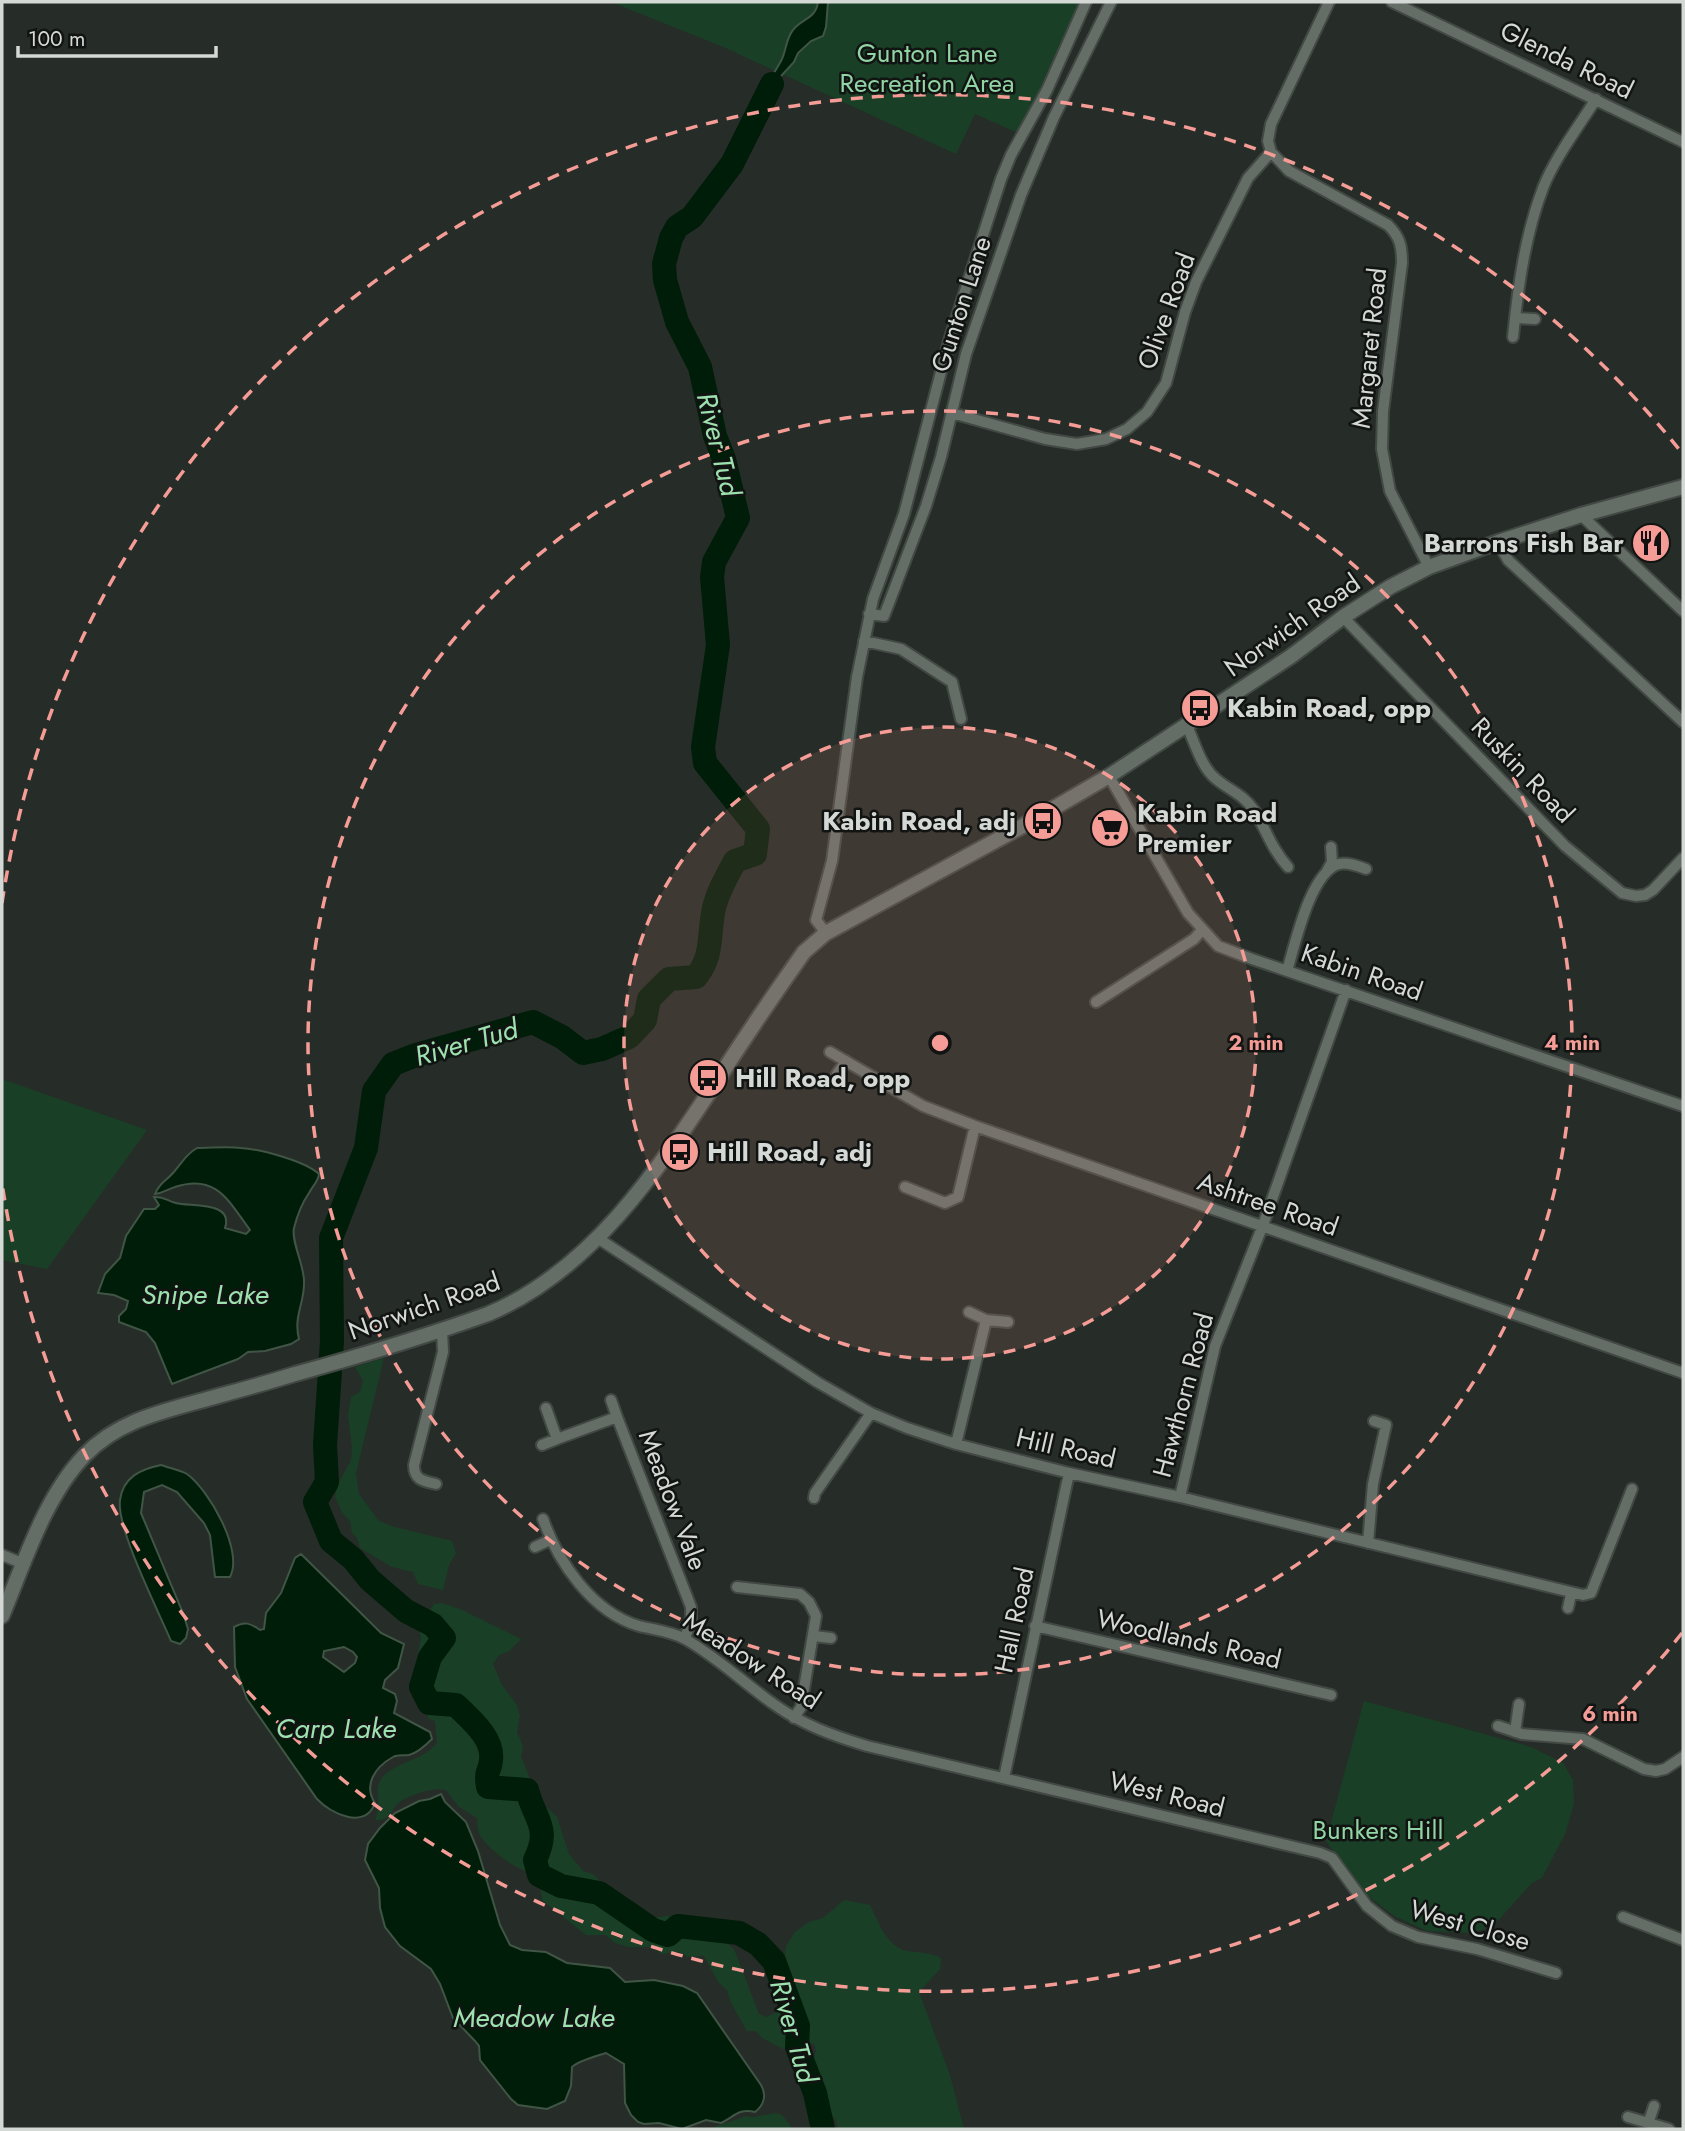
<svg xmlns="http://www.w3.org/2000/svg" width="1685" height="2131" font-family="Jost,sans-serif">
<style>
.green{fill:#194026}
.water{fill:#001d09;stroke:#405546;stroke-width:2;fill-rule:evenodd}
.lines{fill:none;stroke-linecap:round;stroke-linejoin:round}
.river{stroke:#001d09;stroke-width:24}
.minor-casing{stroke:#424843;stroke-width:14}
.tertiary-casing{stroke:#424843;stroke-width:18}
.minor{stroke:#656d67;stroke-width:10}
.tertiary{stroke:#656d67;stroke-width:14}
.ring{fill:none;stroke:#f59c96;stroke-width:3.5;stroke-dasharray:12 9}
.labels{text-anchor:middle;stroke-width:5;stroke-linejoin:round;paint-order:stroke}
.park-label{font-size:26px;fill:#92d5a4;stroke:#111412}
.street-label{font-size:26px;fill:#d5d9d6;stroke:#111412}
.poi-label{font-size:26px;font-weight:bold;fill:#d5d9d6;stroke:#111412;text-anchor:start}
.water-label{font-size:28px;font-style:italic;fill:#9de1af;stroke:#111412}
.centre{fill:#f59c96;stroke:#111412;stroke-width:3.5}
.ring-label{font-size:21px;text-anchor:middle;font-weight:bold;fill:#f59c96;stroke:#111412;stroke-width:5;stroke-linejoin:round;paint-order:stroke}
</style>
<rect width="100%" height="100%" fill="#262c27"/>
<path class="green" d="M 611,2 L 1080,2 L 1035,99 L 1016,132 L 975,114 L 956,154 L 721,46 Z
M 2,1079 L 147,1130 L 47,1269 L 2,1260 Z
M 384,1358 L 356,1473 L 359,1494 L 378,1520 L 391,1526 L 452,1541 L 456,1553 L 449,1565 L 443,1590 L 418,1584 L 413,1572 L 392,1567 L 360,1548 L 357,1538 L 352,1533 L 350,1521 L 343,1514 L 335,1497 L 338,1484 L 351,1460 L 352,1447 L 348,1415 L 351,1397 L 360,1392 L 363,1381 L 355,1367 Z
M 442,1603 L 460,1609 L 521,1639 L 509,1651 L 499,1655 L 493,1664 L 502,1685 L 517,1705 L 520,1716 L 517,1732 L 523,1746 L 521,1756 L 534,1789 L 547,1808 L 557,1817 L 569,1854 L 583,1871 L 593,1874 L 604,1885 L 615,1910 L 631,1921 L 666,1916 L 686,1919 L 696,1917 L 734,1949 L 759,2014 L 767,2017 L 780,2010 L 786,1946 L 795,1932 L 809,1922 L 823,1918 L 844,1900 L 870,1905 C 878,1921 887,1948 908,1951 C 920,1953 929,1952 941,1958 L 940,1969 L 919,1992 L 950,2075 L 964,2129 L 838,2129 L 836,2120 L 823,2107 L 820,2089 L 810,2073 L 816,2050 L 814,2044 L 807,2043 L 783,2049 L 762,2038 L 756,2031 L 747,2031 L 731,2003 L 727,1990 L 718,1982 L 704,1956 L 687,1957 L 680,1952 L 661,1954 L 654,1947 L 628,1947 L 615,1943 L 606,1935 L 586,1935 L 542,1900 L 541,1889 L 530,1872 C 515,1870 481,1844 478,1830 C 477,1826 478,1822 477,1818 L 459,1807 L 446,1790 C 434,1787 412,1794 401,1801 C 391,1808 390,1822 375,1820 C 382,1806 373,1789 382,1778 C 396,1761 423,1761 437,1743 L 435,1721 L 429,1719 L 424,1708 L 419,1706 L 417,1700 L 421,1684 L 418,1654 L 421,1636 L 418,1629 L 434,1604 Z
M 1364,1701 L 1531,1747 L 1563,1763 L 1573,1780 L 1574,1804 L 1565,1834 L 1542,1878 L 1532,1883 L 1493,1926 L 1472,1933 L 1427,1931 L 1394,1916 L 1364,1893 L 1326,1841 Z
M 776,2113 L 782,2115 L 793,2129 L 711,2129 C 716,2125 737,2120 746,2116 L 753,2117 Z"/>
<path class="water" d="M 818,2 L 828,2 L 826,27 L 823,36 L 811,41 L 798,53 L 794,62 L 781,76 L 767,103 L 758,111 C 761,92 772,77 781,61 C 786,52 786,38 793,30 C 801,19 816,19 818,2 Z
M 197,1148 C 211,1148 227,1146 241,1148 C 260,1149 305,1161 319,1174 C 318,1182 313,1185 309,1193 C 302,1203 297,1216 294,1228 C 291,1241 304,1265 304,1281 C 305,1303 293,1316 299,1339 L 291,1344 L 265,1351 L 248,1352 L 238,1359 L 172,1384 L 155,1343 L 146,1332 L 119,1322 L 119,1316 L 126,1309 L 128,1301 L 114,1295 L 98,1293 L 105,1274 L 120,1258 L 126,1236 L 144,1209 L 155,1209 L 159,1205 L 154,1197 C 164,1196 167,1201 176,1203 C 191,1207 234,1201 225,1228 L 246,1234 L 250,1230 C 229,1202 217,1173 175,1187 C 168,1189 164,1193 155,1194 C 159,1183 166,1181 173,1173 C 182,1163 185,1155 197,1148 Z
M 161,1465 C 169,1468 180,1470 187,1474 C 209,1490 244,1551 230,1577 L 215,1577 L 210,1535 L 204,1523 L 177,1492 L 162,1485 L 144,1492 L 141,1513 L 183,1613 L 188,1629 L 186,1638 L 180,1644 L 171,1641 C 159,1612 116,1528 120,1500 C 123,1477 141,1469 161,1465 Z
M 301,1554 L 381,1633 L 404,1644 L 398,1668 L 385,1680 L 383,1688 L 395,1694 L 397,1701 L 394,1713 L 430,1732 L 432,1739 C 426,1745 418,1753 409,1755 C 404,1756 398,1754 393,1757 C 375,1767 363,1785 375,1803 C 365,1830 331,1814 317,1799 L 247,1699 L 235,1667 L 234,1627 C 245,1621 250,1623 260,1630 L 264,1629 L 266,1613 L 281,1593 L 295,1558 ZM 344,1647 L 353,1652 L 357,1657 L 355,1663 L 344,1672 L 323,1657 L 324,1651 Z
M 441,1794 L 445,1802 L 466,1822 L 478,1851 L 500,1925 L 510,1945 L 522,1950 L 546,1952 L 567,1963 L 610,1968 L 625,1982 L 654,1980 L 683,1986 L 697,1993 L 761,2085 C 767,2095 764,2105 755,2112 C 739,2108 735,2116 721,2123 L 706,2120 L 682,2129 L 659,2123 L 644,2124 L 638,2122 L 631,2115 L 625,2103 L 624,2064 L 606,2053 C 597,2056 578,2061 572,2067 L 571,2086 L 565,2101 L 547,2109 L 518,2105 L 511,2099 L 480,2060 L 479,2046 L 475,2041 L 453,2018 L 440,1984 L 431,1969 L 400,1946 L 385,1927 L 380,1908 L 379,1888 L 365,1860 L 368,1844 L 380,1828 L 395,1813 L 419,1801 L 430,1799 Z"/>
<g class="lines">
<path class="river" d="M 772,84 L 732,164 L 692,217 L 677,227 L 671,238 L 664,264 L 665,280 L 677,322 L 700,367 L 715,436 L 724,459 L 738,518 L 714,562 L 712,577 L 718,645 L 703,747 L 705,763 L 758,829 L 755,854 L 735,861 C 727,876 718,891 714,908 C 708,934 714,955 696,977 L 669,979 L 649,999 L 645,1020 L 629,1037 L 602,1049 L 583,1053 L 562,1037 L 533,1022 L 416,1055 L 393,1064 L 374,1091 L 366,1148 L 331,1238 L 332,1341 L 325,1445 L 327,1482 L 315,1502 L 331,1541 L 353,1559 L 370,1580 L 406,1611 L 433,1625 L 444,1638 L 430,1657 L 421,1687 L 429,1703 L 456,1705 C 470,1719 494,1738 491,1760 C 490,1773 485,1769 488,1787 L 527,1790 C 535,1821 551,1827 535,1860 L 539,1875 L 561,1886 L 599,1893 L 653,1930 L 668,1935 L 678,1926 L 739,1933 L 758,1944 L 774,1961 L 798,2026 L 797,2047 L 815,2093 L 823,2129"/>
<defs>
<path id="minor" d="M 1392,2 L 1683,142
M 1271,152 L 1289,171 L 1388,225 C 1400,237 1402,246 1402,263 L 1383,411 L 1382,449 L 1390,491 L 1429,567
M 1515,318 L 1535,319
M 1513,337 C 1518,287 1525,235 1543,188 C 1554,159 1579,126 1596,99
M 952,413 L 1045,439 L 1077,444 L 1106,439 L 1127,429 L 1147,412 L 1166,383 L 1185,312 L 1196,282 L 1248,178 L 1271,152 L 1268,141 L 1271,124 L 1329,2
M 1581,515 L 1683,611
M 1498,542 L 1508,560 L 1683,722
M 869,614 L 884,616 L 926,506 L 941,457 L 966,354 L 1021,195 L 1054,117 L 1111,2
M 1343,617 L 1565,846 L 1622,893 L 1636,896 L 1645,895 L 1653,890 L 1683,858
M 864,641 L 901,649 L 952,682 L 961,719
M 1187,726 C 1195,743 1201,767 1216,779 C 1229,790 1244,795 1254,810 C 1267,831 1271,848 1288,867
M 1109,776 L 1188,913 L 1218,946 L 1252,959 L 1683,1106
M 1327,871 L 1332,862 L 1331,847
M 826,933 L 816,920 L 832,861 L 857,677 L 873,599 L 904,514 L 949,341 L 1001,179 L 1011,155 L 1047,90 L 1086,2
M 1287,971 C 1295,945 1310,872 1339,864 C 1348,862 1358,866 1366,869
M 1096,1002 L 1194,939 L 1202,930
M 830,1052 L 923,1106 L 975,1126 L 1683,1373
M 837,1074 L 846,1061
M 905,1187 L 945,1203 L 958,1197 L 975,1126
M 596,1237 L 817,1382 L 871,1413 L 907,1428 L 956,1444 L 1069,1473 L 1180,1497 L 1583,1595 L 1591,1593 L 1632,1489
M 986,1320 L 1008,1322
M 611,1400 L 617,1417
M 546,1408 L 557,1439 L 617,1417 L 691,1607 L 691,1619 L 685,1639
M 956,1444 L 986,1320 L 969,1312
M 542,1445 L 557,1439
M 436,1484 C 423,1481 414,1480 414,1465 L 443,1352 L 442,1330
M 1180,1497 L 1215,1346 L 1263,1225 L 1346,990
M 814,1498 L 815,1493 L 871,1413
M 543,1519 C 558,1562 592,1612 639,1626 C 655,1630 670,1631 685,1639 C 717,1657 745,1684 775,1705 C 803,1725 834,1736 867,1746 L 1320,1853 L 1332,1858 L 1367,1906 L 1392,1926 L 1418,1937 L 1477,1949 L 1556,1973
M 1368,1543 L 1373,1484 L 1386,1425 L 1374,1421
M 535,1547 L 550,1540
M 2,1555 L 24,1564
M 737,1587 L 800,1594 L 809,1602 L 816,1616 L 801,1707 L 794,1718
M 1568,1608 L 1571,1594
M 1035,1626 L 1331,1695
M 814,1636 L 831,1638
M 1498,1726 L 1522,1734 L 1583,1739 L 1644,1769 L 1656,1771 L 1665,1769 L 1683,1757
M 1515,1732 L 1519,1704
M 1004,1778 L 1069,1473
M 1623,1917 L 1683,1940
M 1628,2117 L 1669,2129
M 1649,2121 L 1654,2106"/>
<path id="tertiary" d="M 2,1616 C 24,1564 44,1498 84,1456 C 120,1418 170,1410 218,1396 C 244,1389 269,1382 295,1374 C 360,1356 424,1337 488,1314 C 593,1270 659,1168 720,1076 C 747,1034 775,993 804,952 L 826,933 L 1030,822 L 1109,776 L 1290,657 L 1343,617 L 1390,587 L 1429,567 L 1498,542 L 1581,515 L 1683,487"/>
</defs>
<use href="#minor" class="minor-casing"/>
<use href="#tertiary" class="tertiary-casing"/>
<use href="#minor" class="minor"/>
<use href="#tertiary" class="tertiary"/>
</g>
<circle cx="940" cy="1043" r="316" fill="#f59c96" fill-opacity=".12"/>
<g class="ring">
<circle cx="940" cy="1043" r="316"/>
<circle cx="940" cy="1043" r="632"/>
<path d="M1682 1633A948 948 0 0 1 2 1183M2 903A948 948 0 0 1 1682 453"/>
</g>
<defs>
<symbol id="restaurant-disc" viewBox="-11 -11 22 22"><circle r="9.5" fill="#f59c96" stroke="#111412"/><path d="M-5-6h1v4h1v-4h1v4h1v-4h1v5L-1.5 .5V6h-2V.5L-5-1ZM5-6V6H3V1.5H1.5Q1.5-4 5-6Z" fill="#111"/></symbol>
<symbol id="bus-disc" viewBox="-11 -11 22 22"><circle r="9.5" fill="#f59c96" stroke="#111412"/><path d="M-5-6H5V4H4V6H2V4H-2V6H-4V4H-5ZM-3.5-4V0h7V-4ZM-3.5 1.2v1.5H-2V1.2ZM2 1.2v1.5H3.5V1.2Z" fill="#111"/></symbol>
<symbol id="supermarket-disc" viewBox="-11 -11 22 22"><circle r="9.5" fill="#f59c96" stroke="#111412"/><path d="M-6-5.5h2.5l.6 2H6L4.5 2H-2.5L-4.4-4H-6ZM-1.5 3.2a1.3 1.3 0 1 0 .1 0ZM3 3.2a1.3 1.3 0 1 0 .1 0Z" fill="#111"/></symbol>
</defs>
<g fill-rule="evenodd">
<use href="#restaurant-disc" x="1629" y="521" width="44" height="44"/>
<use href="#bus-disc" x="1178" y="686" width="44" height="44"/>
<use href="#bus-disc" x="1021" y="799" width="44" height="44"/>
<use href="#supermarket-disc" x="1088" y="806" width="44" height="44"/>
<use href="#bus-disc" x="686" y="1056" width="44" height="44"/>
<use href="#bus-disc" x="658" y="1130" width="44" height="44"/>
</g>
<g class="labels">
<g class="park-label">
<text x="927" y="62">Gunton Lane<tspan x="927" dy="30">Recreation Area</tspan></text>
<text x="1378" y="1839">Bunkers Hill</text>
</g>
<g class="street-label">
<text transform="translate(1567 60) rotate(26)" y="9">Glenda Road</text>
<text transform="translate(961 304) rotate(-72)" y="9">Gunton Lane</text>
<text transform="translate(1166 311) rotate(-70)" y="9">Olive Road</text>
<text transform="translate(1369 348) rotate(-84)" y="9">Margaret Road</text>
<text transform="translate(1292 625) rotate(-35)" y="9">Norwich Road</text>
<text transform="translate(1523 770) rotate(46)" y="9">Ruskin Road</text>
<text transform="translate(1362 972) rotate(19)" y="9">Kabin Road</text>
<text transform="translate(1268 1204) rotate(19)" y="9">Ashtree Road</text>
<text transform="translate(424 1306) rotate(-19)" y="9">Norwich Road</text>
<text transform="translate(1183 1395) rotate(-75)" y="9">Hawthorn Road</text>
<text transform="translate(1066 1448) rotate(13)" y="9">Hill Road</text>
<text transform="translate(673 1500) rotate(69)" y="9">Meadow Vale</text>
<text transform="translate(1014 1620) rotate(-78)" y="9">Hall Road</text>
<text transform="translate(1189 1639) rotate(13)" y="9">Woodlands Road</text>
<text transform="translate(752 1660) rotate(33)" y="9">Meadow Road</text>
<text transform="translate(1167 1794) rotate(14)" y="9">West Road</text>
<text transform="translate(1470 1925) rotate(16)" y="9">West Close</text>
</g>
<g class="poi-label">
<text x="1624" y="552" text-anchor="end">Barrons Fish Bar</text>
<text x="1227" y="717">Kabin Road, opp</text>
<text x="1137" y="822">Kabin Road<tspan x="1137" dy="30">Premier</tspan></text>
<text x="1016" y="830" text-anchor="end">Kabin Road, adj</text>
<text x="735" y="1087">Hill Road, opp</text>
<text x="707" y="1161">Hill Road, adj</text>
</g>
<g class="water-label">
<text transform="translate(719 444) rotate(76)" y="10">River Tud</text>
<text transform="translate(466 1042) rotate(-16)" y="10">River Tud</text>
<text x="205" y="1304">Snipe Lake</text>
<text x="336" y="1738">Carp Lake</text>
<text x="534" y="2027">Meadow Lake</text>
<text transform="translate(794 2031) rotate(74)" y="10">River Tud</text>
</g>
</g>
<circle cx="940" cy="1043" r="10" class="centre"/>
<g class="ring-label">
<text x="1256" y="1050">2 min</text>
<text x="1572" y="1050">4 min</text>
<text x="1610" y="1721">6 min</text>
</g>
<rect width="1685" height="2131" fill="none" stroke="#d5d9d6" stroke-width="7"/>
<path d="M18 46v10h198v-10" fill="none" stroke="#d5d9d6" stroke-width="3.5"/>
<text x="28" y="46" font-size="21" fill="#d5d9d6" stroke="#111412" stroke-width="5" paint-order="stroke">100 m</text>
</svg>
